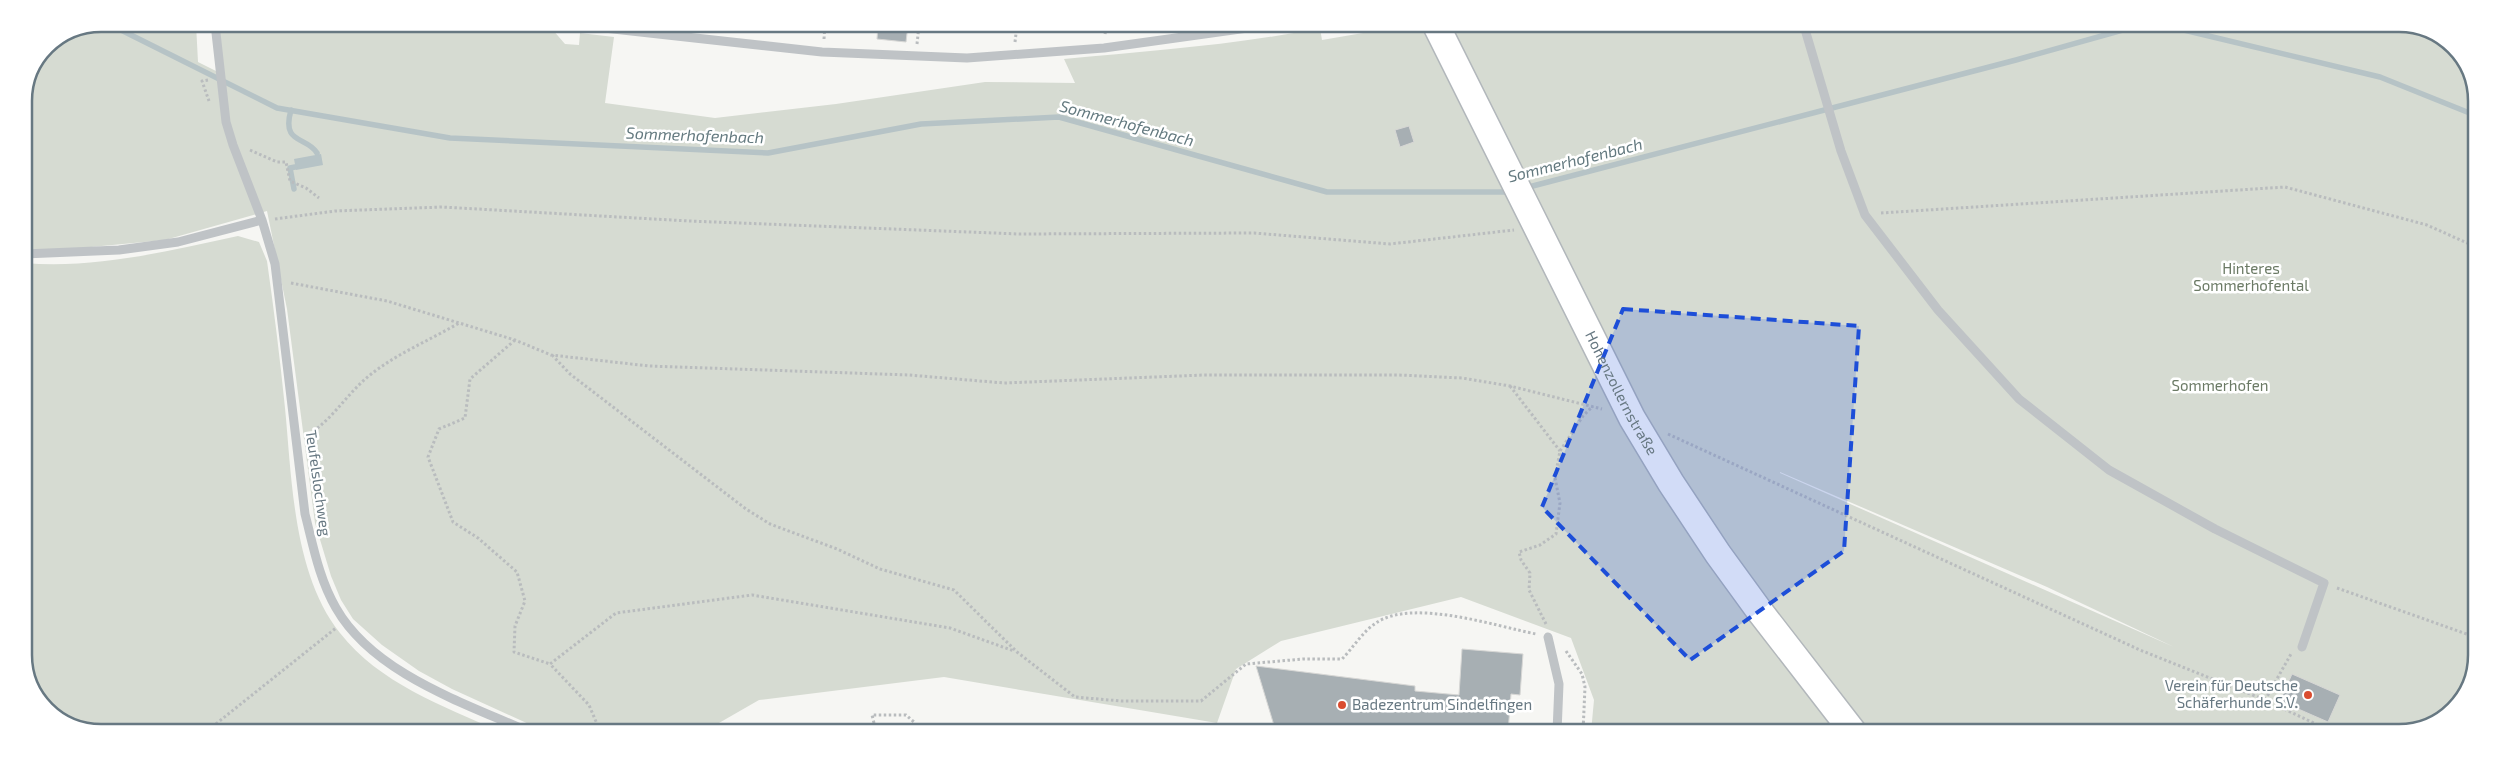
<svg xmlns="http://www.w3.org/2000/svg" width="2501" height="757" font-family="'Exo 2',sans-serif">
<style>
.green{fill:#d6dbd2;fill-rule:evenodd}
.water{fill:#b6c3c6}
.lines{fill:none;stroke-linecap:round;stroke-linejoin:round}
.stream{stroke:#b6c3c6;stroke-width:5.5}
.building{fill:#a7afb3;stroke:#d7d7d5}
.secondary-casing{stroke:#b2b7bb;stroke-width:29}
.path{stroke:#b9bcbe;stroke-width:3;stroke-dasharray:2.5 2.5;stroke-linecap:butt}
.lane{stroke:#bfc3c6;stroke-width:9}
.secondary{stroke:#fff;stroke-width:26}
.marked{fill:#1d4ed8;fill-opacity:0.2;stroke:#1d4ed8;stroke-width:4;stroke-dasharray:10 6;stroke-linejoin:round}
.poi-dot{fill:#da4c2f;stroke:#fff;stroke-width:2}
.labels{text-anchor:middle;stroke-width:5;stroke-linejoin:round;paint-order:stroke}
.park-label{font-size:15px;fill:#6b7a65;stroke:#fff}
.street-label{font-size:15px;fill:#677882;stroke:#fff}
.poi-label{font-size:15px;fill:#677882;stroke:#fff;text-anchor:end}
.water-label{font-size:16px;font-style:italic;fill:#63797f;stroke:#fff}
.rim{fill:none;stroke:#677882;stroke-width:2.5}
</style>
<rect width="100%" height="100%" fill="#f6f6f3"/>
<path class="green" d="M 102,24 L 196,24 L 198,62 L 224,75 L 218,24 L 512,24 L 552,29 L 565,44 L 579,45 L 580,33 L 614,37 L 605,103 L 715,118 L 836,104 L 985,82 L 1075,83 L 1064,59 C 1150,51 1236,45 1320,28 L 1322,40 L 1392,28 L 1391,25 L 2420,26 L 2461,54 L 2477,96 L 2475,676 L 2447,717 L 2400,733 L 1591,732 L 1594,700 L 1571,638 L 1461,597 L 1281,641 L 1236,669 L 1217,723 L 944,677 L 759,700 L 705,731 L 544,731 L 452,689 L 419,671 L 382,645 L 353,619 L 341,600 L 331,576 L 315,523 L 287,309 L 267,211 L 165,240 L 49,251 L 24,249 L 24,101 L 47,46 ZM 1780,472 L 2047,587 L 2174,647 L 1780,473 Z
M 238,236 L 259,242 L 267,261 C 274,310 280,359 285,408 C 292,479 293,574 340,633 C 379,683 443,706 499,731 L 81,731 L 43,706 L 24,661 L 24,263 C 96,269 168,251 238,236 Z"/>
<path class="water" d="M 321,154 L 323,165 L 296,170 L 294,159 Z"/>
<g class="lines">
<path class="stream" d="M 109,24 L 277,108 L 450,138 L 768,153 L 921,124 L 1059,117 L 1327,192 L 1511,192
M 2167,26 L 2380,77 L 2477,116
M 291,110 C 281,145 307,136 317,153
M 1525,188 L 2016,60 L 2137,26
M 294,189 L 290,168 L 295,167"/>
</g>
<path class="building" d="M 878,25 L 908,25 L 906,42 L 877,39 Z
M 1409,126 L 1414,142 L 1400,147 L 1395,130 Z
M 1462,649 L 1523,654 L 1520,695 L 1511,694 L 1508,732 L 1276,732 L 1256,666 L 1415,686 L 1415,691 L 1459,695 Z
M 2292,674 L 2340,695 L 2328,722 L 2280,701 Z"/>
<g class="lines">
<defs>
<g id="secondary">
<path id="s1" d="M 1436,25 L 1632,418 L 1671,483 L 1718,554 L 1758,609 L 1854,733"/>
</g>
</defs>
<use href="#secondary" class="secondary-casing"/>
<path class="path" d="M 1105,34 L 1107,25
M 824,39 L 825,25
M 1015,42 L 1017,25
M 917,44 L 919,25
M 208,80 L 202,81 L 209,101
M 250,150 L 277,162 L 286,162 L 290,181 L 306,188 L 319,198
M 1881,213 L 2285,187 L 2427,225 L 2476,247
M 275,219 L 335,211 L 442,207 L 689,221 L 1019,234 L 1254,233 L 1390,244 L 1514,230
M 291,283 L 387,301 L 515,340 L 551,355 L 649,366 L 909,375 L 1004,383 L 1204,375 L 1399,375 L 1462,378 L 1510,386 L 1602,409
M 515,340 L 470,379 L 465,418 L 439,429 L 428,457 L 453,522 L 478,538 L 517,572 L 525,601 L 515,626 L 514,652 L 550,664
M 552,355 L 570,374 L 746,509 L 770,524 L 837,549 L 880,569 L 954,590 L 1017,652 L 1075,697 L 1121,701 L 1201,701 L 1246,664 L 1303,659 L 1342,659 C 1353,648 1363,631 1376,623 C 1412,598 1495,626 1536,634
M 1510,386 L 1560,451
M 309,434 C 330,421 343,400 361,383 C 388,357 427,342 459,323
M 1668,434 L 2140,650 L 2265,700 L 2335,733
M 2337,588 L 2475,637
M 1546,624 L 1529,590 L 1530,573 L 1521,560 L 1519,552 L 1540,545 L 1556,534 L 1560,503 L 1555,478 L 1560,451 L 1583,416 L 1593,406
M 1566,651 L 1582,674 L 1585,687 L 1583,732
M 2265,700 L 2291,654
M 874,723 L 872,715 L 906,715 L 914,722 L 915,731
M 212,727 L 336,628
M 600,731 L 589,705 L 550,664 L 616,613 L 752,595 L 950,628 L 1014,651
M 1168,731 L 1168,732"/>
<path class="lane" d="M 215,24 L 226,122 L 233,145 L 262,220 L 275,264 L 305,514 C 313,545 319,579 336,608 C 373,673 462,702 527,731
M 568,24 L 822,52 L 967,58 L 1104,48 L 1269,25
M 1804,26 L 1841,151 L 1865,215 L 1938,310 L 2019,399 L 2109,470 L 2215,529 L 2324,583 L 2302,647
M 24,254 L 119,250 L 178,242 L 262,220
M 1548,637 L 1559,684 L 1557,732"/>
<use href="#secondary" class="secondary"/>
</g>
<path class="marked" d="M 1623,309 L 1859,326 L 1844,551 L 1690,660 L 1542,507 Z"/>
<g class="poi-dot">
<circle cx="2308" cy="695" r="5"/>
<circle cx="1342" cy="705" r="5"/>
</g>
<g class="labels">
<g class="park-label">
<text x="2251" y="274">Hinteres<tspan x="2251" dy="17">Sommerhofental</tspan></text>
<text x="2220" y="391">Sommerhofen</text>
</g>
<g class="street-label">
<text dy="5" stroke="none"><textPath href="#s1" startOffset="412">Hohenzollernstraße</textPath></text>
<text transform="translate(318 483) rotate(82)" y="5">Teufelslochweg</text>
</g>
<g class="poi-label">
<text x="2298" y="691">Verein für Deutsche<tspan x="2298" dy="17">Schäferhunde S.V.</tspan></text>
<text x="1352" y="710" text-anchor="start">Badezentrum Sindelfingen</text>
</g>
<g class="water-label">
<text transform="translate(1127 123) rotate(15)" y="6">Sommerhofenbach</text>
<text transform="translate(695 135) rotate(2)" y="6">Sommerhofenbach</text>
<text transform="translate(1575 160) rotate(-14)" y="6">Sommerhofenbach</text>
</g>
</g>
<path d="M0 0H2501V757H0ZM101 32H2399A69 69 0 0 1 2468 101V655A69 69 0 0 1 2399 724H101A69 69 0 0 1 32 655V101A69 69 0 0 1 101 32Z" fill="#fff" fill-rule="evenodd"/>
<path class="rim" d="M101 32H2399A69 69 0 0 1 2468 101V655A69 69 0 0 1 2399 724H101A69 69 0 0 1 32 655V101A69 69 0 0 1 101 32Z"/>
</svg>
